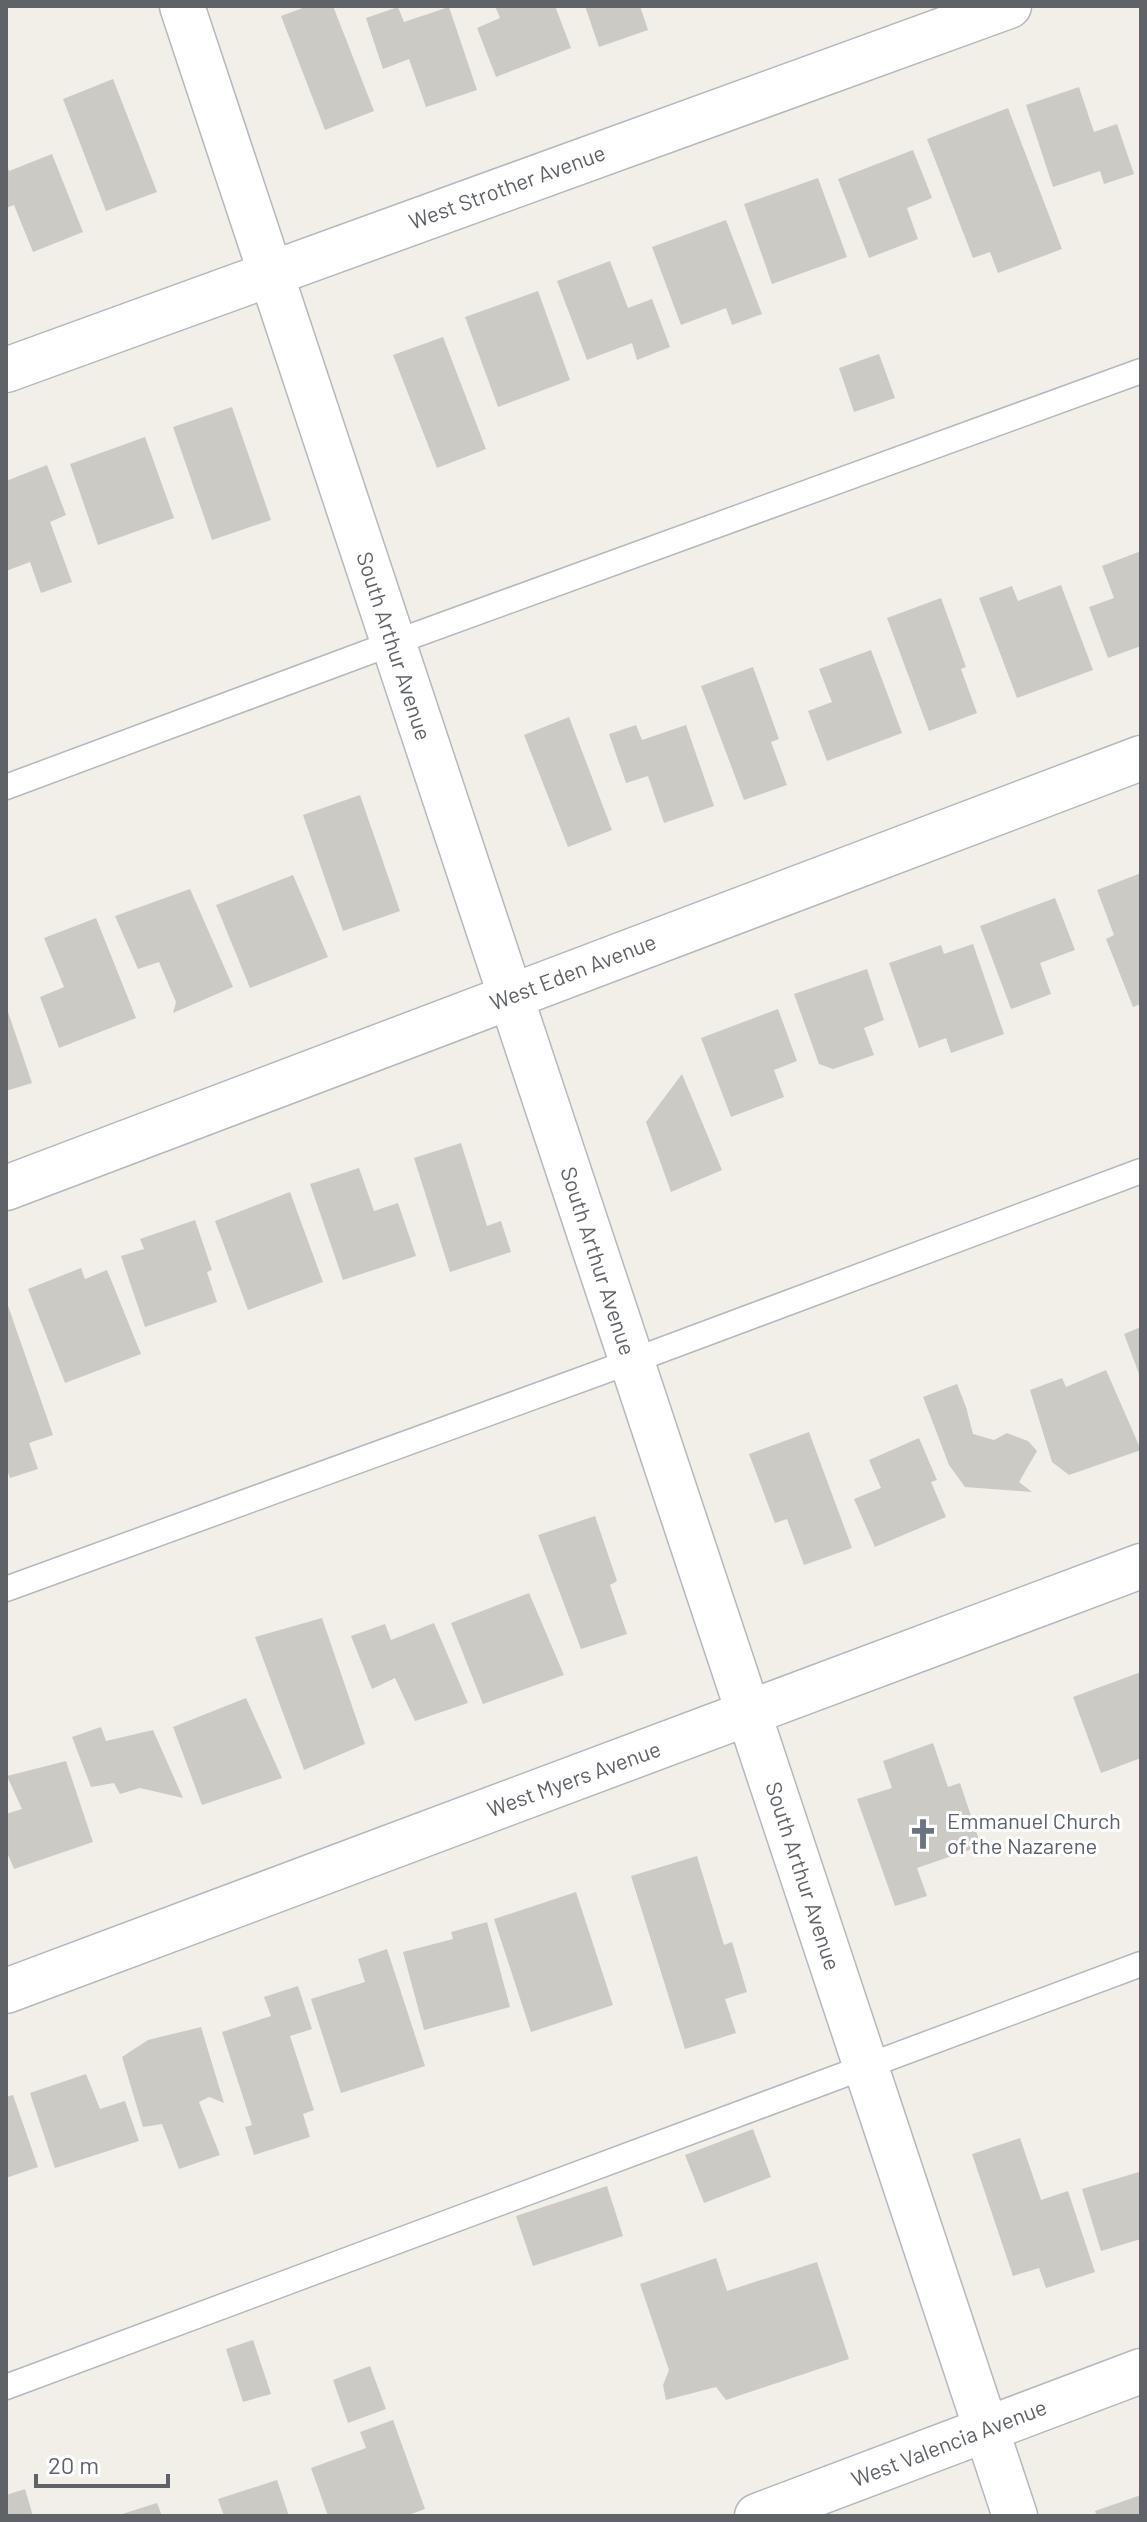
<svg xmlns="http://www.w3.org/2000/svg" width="1147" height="2522" font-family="Barlow,sans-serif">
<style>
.building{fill:#cccac5}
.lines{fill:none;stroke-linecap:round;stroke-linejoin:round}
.lane-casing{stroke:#b5b8bc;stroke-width:27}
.street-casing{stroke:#b5b8bc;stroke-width:47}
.lane{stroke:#fff;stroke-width:24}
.street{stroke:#fff;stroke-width:44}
.labels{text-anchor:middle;stroke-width:6;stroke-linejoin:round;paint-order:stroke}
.street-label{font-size:22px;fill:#5f6368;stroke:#fff}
.worship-label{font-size:22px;fill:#5b616d;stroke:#fff;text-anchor:start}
</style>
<rect width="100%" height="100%" fill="#f1efe8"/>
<path class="building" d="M 308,6 L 333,6 L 374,111 L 325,130 L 281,16 Z
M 495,6 L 555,6 L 571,48 L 496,77 L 477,28 L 500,18 Z
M 585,6 L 640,6 L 648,30 L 599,47 Z
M 398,7 L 404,22 L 449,7 L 477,90 L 426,107 L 409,59 L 383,69 L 366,18 Z
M 113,79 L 157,192 L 106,211 L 63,99 Z
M 1079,87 L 1094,132 L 1117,124 L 1134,174 L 1104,184 L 1100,171 L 1053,187 L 1026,105 Z
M 1008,108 L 1062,249 L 998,273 L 990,252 L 973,258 L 927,139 Z
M 913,150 L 932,198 L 907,208 L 918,239 L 869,258 L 838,179 Z
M 52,154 L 83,232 L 33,252 L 14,205 L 6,208 L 6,163 L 9,171 Z
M 818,178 L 847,257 L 772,284 L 744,204 Z
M 726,220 L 762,314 L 732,325 L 726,308 L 681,325 L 652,247 Z
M 610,261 L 628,308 L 652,299 L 670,347 L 637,360 L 632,343 L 587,360 L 557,281 Z
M 538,291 L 570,380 L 498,407 L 465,317 Z
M 443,337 L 486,449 L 437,468 L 393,355 Z
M 879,354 L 895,398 L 854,412 L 839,368 Z
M 232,407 L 271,520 L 212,540 L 173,427 Z
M 145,437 L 174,518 L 98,545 L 70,464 Z
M 47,465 L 66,515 L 50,522 L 72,582 L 41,593 L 30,562 L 6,571 L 6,481 Z
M 1141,551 L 1141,646 L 1108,658 L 1089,607 L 1114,598 L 1102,566 Z
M 1061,585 L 1093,670 L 1017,698 L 979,598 L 1012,586 L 1018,601 Z
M 941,598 L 966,667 L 961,669 L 977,713 L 929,731 L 887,618 Z
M 871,650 L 902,733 L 827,761 L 808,711 L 832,702 L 819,669 Z
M 753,667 L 779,739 L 771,742 L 787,785 L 744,800 L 701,686 Z
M 569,717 L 612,830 L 568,847 L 524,735 Z
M 636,725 L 642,740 L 686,725 L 714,806 L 664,823 L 648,776 L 626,783 L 609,734 Z
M 360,795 L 400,911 L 343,931 L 303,815 Z
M 1141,873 L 1141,1004 L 1133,1007 L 1106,939 L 1114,935 L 1097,890 Z
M 293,875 L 328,957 L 250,988 L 216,905 Z
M 190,889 L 233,987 L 173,1013 L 176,1002 L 159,962 L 138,969 L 115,916 Z
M 1055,898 L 1075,950 L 1040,963 L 1051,994 L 1011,1009 L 980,926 Z
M 96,918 L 136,1018 L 59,1048 L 40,997 L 64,987 L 44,938 Z
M 973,944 L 1004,1034 L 951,1053 L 946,1038 L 919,1048 L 889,963 L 941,945 L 944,954 Z
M 867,969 L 884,1020 L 864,1028 L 874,1055 L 833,1069 L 819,1064 L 794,994 Z
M 6,1006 L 32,1083 L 6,1091 Z
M 778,1009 L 797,1061 L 774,1070 L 784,1097 L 731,1117 L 701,1038 Z
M 682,1074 L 722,1170 L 671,1192 L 646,1122 Z
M 461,1143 L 487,1226 L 501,1221 L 511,1252 L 450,1272 L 414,1158 Z
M 359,1168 L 374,1211 L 398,1203 L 416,1256 L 343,1280 L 310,1184 Z
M 290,1192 L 323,1282 L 248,1310 L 215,1221 Z
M 195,1220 L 212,1270 L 207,1272 L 217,1302 L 145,1327 L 121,1256 L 144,1249 L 140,1239 Z
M 81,1268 L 85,1279 L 107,1270 L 141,1354 L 65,1383 L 28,1289 Z
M 6,1300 L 53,1435 L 29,1443 L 38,1469 L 10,1478 L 6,1467 Z
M 1141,1327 L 1141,1379 L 1124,1334 Z
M 1106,1370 L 1141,1450 L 1069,1475 L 1052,1462 L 1030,1390 L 1062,1378 L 1066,1387 Z
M 957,1384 L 966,1407 L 973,1434 L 994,1440 L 1007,1433 L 1028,1441 L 1037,1451 L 1019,1482 L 1032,1492 L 965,1487 L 949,1465 L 923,1397 Z
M 809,1432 L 852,1548 L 804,1565 L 787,1519 L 775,1523 L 749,1454 Z
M 919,1438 L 937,1480 L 931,1482 L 946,1517 L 875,1547 L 854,1499 L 881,1488 L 869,1460 Z
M 595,1516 L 617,1581 L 610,1585 L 627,1634 L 581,1649 L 538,1535 Z
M 529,1593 L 564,1675 L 483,1704 L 451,1623 Z
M 322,1618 L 365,1744 L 304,1770 L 255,1637 Z
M 434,1623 L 468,1703 L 415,1721 L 395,1678 L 372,1689 L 351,1636 L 385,1624 L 391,1640 Z
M 1141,1672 L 1141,1758 L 1101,1773 L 1073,1697 Z
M 246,1698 L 282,1778 L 202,1805 L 173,1727 Z
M 101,1727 L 106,1741 L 153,1730 L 183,1798 L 140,1788 L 120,1794 L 114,1783 L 91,1787 L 72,1737 Z
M 933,1743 L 948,1787 L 960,1783 L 981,1846 L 917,1868 L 927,1896 L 895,1906 L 857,1799 L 892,1788 L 883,1761 Z
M 66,1761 L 93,1842 L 14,1869 L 6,1850 L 6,1814 L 22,1809 L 7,1776 Z
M 697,1856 L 724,1945 L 732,1942 L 747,1992 L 725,1999 L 736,2033 L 685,2049 L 631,1876 Z
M 576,1892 L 613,2005 L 531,2032 L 494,1919 Z
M 487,1922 L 510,2007 L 424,2030 L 403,1952 L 453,1939 L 451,1932 Z
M 387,1949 L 425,2066 L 341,2093 L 311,1999 L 365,1982 L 358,1959 Z
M 298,1986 L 312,2029 L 290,2036 L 314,2110 L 303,2114 L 310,2137 L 254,2155 L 245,2127 L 252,2125 L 222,2032 L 271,2016 L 264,1997 Z
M 201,2027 L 224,2103 L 209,2097 L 199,2102 L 220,2155 L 179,2169 L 162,2124 L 143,2127 L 122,2057 L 148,2040 Z
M 86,2074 L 100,2109 L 125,2101 L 139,2141 L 55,2168 L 30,2093 Z
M 13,2095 L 38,2167 L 6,2178 L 6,2097 Z
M 753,2129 L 771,2177 L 704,2203 L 685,2155 Z
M 1020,2138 L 1041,2200 L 1068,2191 L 1095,2272 L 1046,2288 L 1039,2268 L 1013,2276 L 972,2154 Z
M 1139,2172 L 1141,2179 L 1141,2239 L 1101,2251 L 1082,2189 Z
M 607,2186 L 623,2236 L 533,2266 L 516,2216 Z
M 716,2258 L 727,2291 L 817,2262 L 849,2359 L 726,2400 L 716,2387 L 666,2400 L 663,2385 L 669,2370 L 640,2284 Z
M 253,2340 L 271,2394 L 243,2402 L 226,2349 Z
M 370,2366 L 386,2409 L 348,2423 L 333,2380 Z
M 393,2420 L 425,2509 L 406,2516 L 328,2516 L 311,2468 L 366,2448 L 360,2432 Z
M 277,2480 L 289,2516 L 224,2516 L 218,2499 Z
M 25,2489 L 33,2516 L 6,2516 L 6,2495 Z
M 1141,2495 L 1141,2516 L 1097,2516 L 1095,2511 Z
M 157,2503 L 162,2516 L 119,2516 L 119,2515 Z"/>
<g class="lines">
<defs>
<path id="lane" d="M 6,787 L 393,643 L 1141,371
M 6,1589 L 632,1361 L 1141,1171
M 6,2387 L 1141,1964"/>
<path id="street" d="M 182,6 L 1015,2516
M 6,370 L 1009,6
M 6,1188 L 1141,758
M 6,1991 L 1141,1566
M 757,2516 L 1141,2371"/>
</defs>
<use href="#lane" class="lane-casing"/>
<use href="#street" class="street-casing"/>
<use href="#lane" class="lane"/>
<use href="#street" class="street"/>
</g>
<defs>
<symbol id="church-bare" viewBox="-9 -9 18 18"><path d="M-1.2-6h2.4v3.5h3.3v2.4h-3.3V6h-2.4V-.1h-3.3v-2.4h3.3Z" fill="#6b7280" stroke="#fff" stroke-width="2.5" paint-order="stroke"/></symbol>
</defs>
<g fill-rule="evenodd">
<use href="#church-bare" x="901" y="1812" width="44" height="44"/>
</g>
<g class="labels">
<g class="street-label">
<text transform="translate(507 187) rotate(-20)" y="8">West Strother Avenue</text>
<text transform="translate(394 646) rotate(72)" y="8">South Arthur Avenue</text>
<text transform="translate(573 972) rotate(-21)" y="8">West Eden Avenue</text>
<text transform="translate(598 1261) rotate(72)" y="8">South Arthur Avenue</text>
<text transform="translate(574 1779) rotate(-20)" y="8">West Myers Avenue</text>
<text transform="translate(803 1876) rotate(72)" y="8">South Arthur Avenue</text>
<text transform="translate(949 2443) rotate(-21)" y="8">West Valencia Avenue</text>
</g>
<g class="worship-label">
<text x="947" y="1829">Emmanuel Church<tspan x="947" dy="25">of the Nazarene</tspan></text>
</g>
</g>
<rect width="1147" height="2522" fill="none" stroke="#5f6368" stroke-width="16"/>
<path d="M36 2474v12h132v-12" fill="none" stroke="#5f6368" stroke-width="4"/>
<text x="48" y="2474" font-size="24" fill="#5f6368" stroke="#ffffff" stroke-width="6" paint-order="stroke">20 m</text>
</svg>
